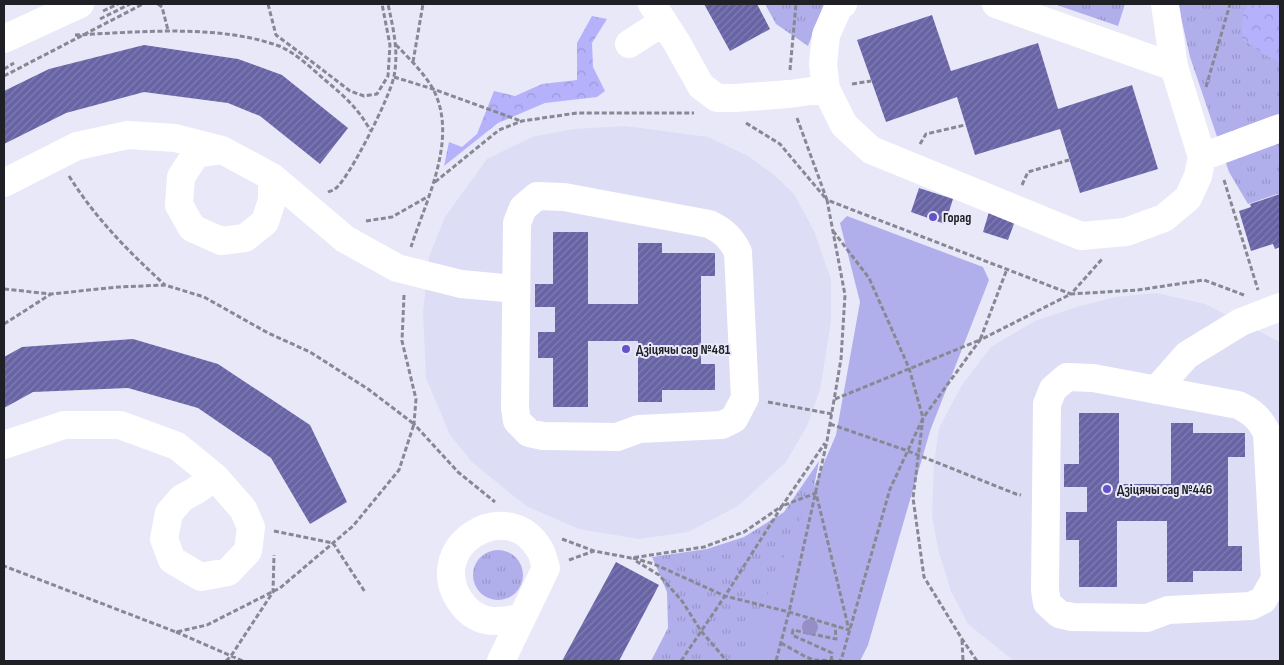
<svg xmlns="http://www.w3.org/2000/svg" width="1284" height="665" font-family="'Sofia Sans Condensed',sans-serif">
<style>
.built{fill:#ddddf6}
.grass{fill:url(#grass-tufts)}
.forest{fill:url(#forest-crowns)}
.green{fill:#b1afeb}
.building{fill:url(#building-hatch)}
.lines{fill:none;stroke-linecap:round;stroke-linejoin:round}
.path{stroke:#888894;stroke-width:3;stroke-dasharray:5 2.5;stroke-linecap:butt}
.minor{stroke:#fff;stroke-width:28}
.tree{fill:#968fc6}
.poi-dot{fill:#6552cb;stroke:#e8e8f9;stroke-width:2}
.labels{text-anchor:middle;stroke-width:4;stroke-linejoin:round;paint-order:stroke}
.poi-label{font-size:14px;font-weight:bold;fill:#1f1f26;stroke:#e8e8f9;text-anchor:start}
</style>
<defs>
<pattern id="grass-tufts" width="24" height="20" patternUnits="userSpaceOnUse" patternTransform="scale(1.25)"><rect width="24" height="20" fill="#b1afeb"/><path d="M3 7l-1-3M5 7V3M7 7l1-3M15 17l-1-3M17 17v-4M19 17l1-3" fill="none" stroke="#9896c9"/></pattern>
<pattern id="forest-crowns" width="20" height="18" patternUnits="userSpaceOnUse" patternTransform="scale(1.25)"><rect width="20" height="18" fill="#b5b2fb"/><path d="M2 6a3 3 0 1 1 6 0M12 15a3 3 0 1 1 6 0" fill="none" stroke="#9b99d7"/></pattern>
<pattern id="building-hatch" width="6" height="6" patternUnits="userSpaceOnUse" patternTransform="scale(1.25)"><rect width="6" height="6" fill="#6863a6"/><path d="M-1 1l2-2M0 6l6-6M5 7l2-2" fill="none" stroke="#817ead"/></pattern>
</defs>
<rect width="100%" height="100%" fill="#e8e8f9"/>
<path class="built" d="M 625,126 L 708,137 L 748,156 L 773,174 L 794,194 L 814,231 L 831,279 L 831,321 L 820,390 L 807,426 L 786,462 L 738,506 L 688,532 L 639,539 L 579,529 L 526,506 L 472,462 L 450,435 L 426,378 L 423,313 L 429,257 L 445,217 L 487,159 L 532,137 L 574,129 Z
M 1156,293 L 1205,304 L 1280,342 L 1280,661 L 1014,661 L 968,624 L 951,591 L 939,553 L 932,516 L 934,463 L 939,428 L 962,385 L 991,347 L 1035,321 L 1080,306 L 1116,297 Z"/>
<path class="grass" d="M 765,4 L 824,4 L 808,46 L 776,24 Z
M 1054,4 L 1125,4 L 1118,26 Z
M 1178,4 L 1280,4 L 1280,193 L 1248,204 L 1229,172 L 1190,57 Z
M 819,461 L 811,502 L 764,661 L 651,661 L 668,628 L 667,592 L 652,557 L 707,549 L 744,537 L 784,512 Z
M473 575a25 25 0 1 1 50 0a25 25 0 1 1-50 0Z"/>
<path class="forest" d="M 1249,4 L 1280,4 L 1280,62 L 1267,56 L 1242,39 L 1243,13 Z
M 592,16 L 607,19 L 592,43 L 593,67 L 605,91 L 597,97 L 545,103 L 498,123 L 444,166 L 449,142 L 462,147 L 477,134 L 494,91 L 515,96 L 542,84 L 577,80 L 577,43 Z"/>
<path class="green" d="M 847,216 L 983,267 L 989,280 L 930,431 L 868,645 L 860,661 L 739,661 L 836,435 L 860,302 L 840,223 Z"/>
<path class="building" d="M 704,4 L 757,4 L 770,29 L 730,51 Z
M 932,15 L 951,71 L 1038,43 L 1058,109 L 1132,85 L 1158,169 L 1080,193 L 1060,129 L 975,155 L 957,97 L 886,122 L 857,40 Z
M 144,45 L 238,59 L 282,75 L 348,128 L 320,164 L 260,116 L 228,103 L 144,92 L 66,113 L 4,144 L 4,91 L 49,69 Z
M 919,188 L 953,199 L 945,224 L 911,212 Z
M 1280,194 L 1280,247 L 1275,249 L 1273,244 L 1251,251 L 1239,211 L 1251,207 L 1250,204 Z
M 989,212 L 1015,221 L 1008,240 L 983,232 Z
M 553,232 L 588,232 L 588,304 L 638,304 L 638,243 L 662,243 L 662,253 L 715,253 L 715,276 L 701,276 L 701,364 L 715,364 L 715,390 L 662,390 L 662,402 L 638,402 L 638,341 L 588,341 L 588,407 L 553,407 L 553,358 L 538,358 L 538,332 L 555,332 L 555,307 L 535,307 L 535,284 L 553,284 Z
M 133,339 L 218,364 L 310,425 L 347,502 L 310,524 L 271,458 L 198,408 L 128,388 L 33,392 L 4,408 L 4,357 L 22,347 Z
M 1079,413 L 1119,413 L 1119,484 L 1171,484 L 1171,423 L 1193,423 L 1193,433 L 1245,433 L 1245,457 L 1228,457 L 1228,546 L 1242,546 L 1242,571 L 1193,571 L 1193,582 L 1167,582 L 1167,521 L 1117,521 L 1117,587 L 1079,587 L 1079,540 L 1066,540 L 1066,512 L 1087,512 L 1087,487 L 1064,487 L 1064,464 L 1079,464 Z
M 616,562 L 659,585 L 619,661 L 562,661 Z"/>
<g class="lines">
<path class="path" d="M 158,4 L 162,7 L 168,30
M 268,4 L 276,35 L 307,58 L 350,91 L 364,96 L 377,94 L 388,76 L 390,45 L 382,4
M 103,11 L 118,4
M 100,19 L 130,4
M 75,35 C 139,32 218,24 279,46 C 296,53 311,68 325,80 C 343,95 359,109 370,130
M 396,45 C 409,58 424,73 433,89 C 459,138 426,200 411,247
M 413,62 L 423,4
M 4,69 L 14,63
M 790,70 L 796,4
M 4,76 L 143,4
M 394,77 L 433,89 L 521,121
M 852,84 L 871,81
M 1206,87 L 1230,4
M 797,118 L 827,200 L 1071,294 L 1102,259
M 746,123 L 780,144 L 827,200 L 845,295 L 841,359 L 827,441 L 789,612 L 776,661
M 920,144 L 926,134 L 965,125
M 69,176 C 96,219 128,251 165,285
M 1224,180 L 1258,290
M 435,182 L 499,130 L 522,121 L 577,113 L 694,113
M 1022,185 L 1028,172 L 1069,160
M 328,192 C 330,191 333,191 335,189 C 349,179 391,95 394,76 C 399,51 393,28 388,4
M 366,221 L 392,217 L 429,196
M 833,231 L 869,278 L 909,368 L 923,418 L 890,489 L 842,657 L 840,661
M 4,289 L 51,294 L 118,287 L 165,285 L 204,297 L 268,333 L 310,352 L 368,389 L 414,424 L 399,470 L 353,526 L 280,588 L 207,625 L 176,632 L 4,566
M 404,295 L 402,341 L 416,399 L 414,424 L 458,472 L 495,502
M 4,324 L 51,294
M 835,399 L 980,340 L 1007,269
M 768,402 L 832,414
M 830,424 L 908,451 L 1016,494 L 1021,495
M 274,531 L 333,543 L 365,592
M 562,539 L 594,551 L 631,558 L 704,547 L 744,532 L 782,506 L 825,443
M 633,558 L 654,564 L 725,596 L 789,612 L 849,630
M 569,560 L 594,551
M 636,561 L 659,575 L 682,601 L 701,631 L 727,661
M 176,632 L 243,661
M 962,640 L 963,661
M 781,643 L 806,657 L 814,660 L 836,661
M 226,661 L 231,656 L 273,592 L 274,555
M 681,661 L 725,596 L 782,506 L 816,493 L 849,630
M 831,661 L 832,653 L 792,635 L 793,630 L 836,639 L 835,625
M 977,661 L 962,639 L 924,577 L 913,498 L 923,418 L 980,340 L 1071,294 L 1138,290 L 1204,280 L 1244,295"/>
<path class="minor" d="M 652,4 L 677,43 L 701,86 L 717,98 L 735,98 L 789,94 L 826,89
M 843,4 L 839,6 L 826,35 L 823,64 L 826,89 L 844,125 L 871,150 L 1081,236 L 1126,232 L 1164,218 L 1188,198 L 1198,176 L 1202,157 L 1174,67 L 996,4
M 1165,4 L 1174,67
M 4,39 L 80,4
M 629,44 L 663,22
M 222,150 L 196,154 L 181,177 L 179,205 L 192,228 L 221,241 L 245,238 L 265,222 L 272,200 L 272,177
M 1202,157 L 1280,128
M 4,183 L 77,146 L 128,135 L 175,138 L 222,150 L 272,177 L 345,239 L 397,268 L 461,284 L 516,289
M 537,196 L 564,197 L 709,224 C 724,231 731,238 738,252 L 745,398 L 734,419 L 722,425 L 639,429 L 617,437 L 543,436 L 529,433 L 517,421 L 515,408 L 517,223 L 523,208 Z
M 1067,377 L 1093,378 L 1238,405 C 1253,412 1260,419 1267,433 L 1275,579 L 1263,600 L 1251,606 L 1168,610 L 1147,618 L 1072,617 L 1059,614 L 1047,603 L 1045,590 L 1047,404 L 1053,389 Z
M 1156,390 L 1187,355 L 1241,322 L 1280,307
M 4,445 L 64,425 L 120,425 L 177,446 L 215,477 L 243,509 L 251,527 L 248,551 L 228,572 L 201,577 L 172,560 L 164,539 L 169,513 L 182,498 L 195,491 L 215,477
M 501,661 L 546,568 C 544,562 543,555 540,550 C 507,492 419,549 463,605 C 479,625 500,623 522,617"/>
</g>
<circle class="tree" cx="810" cy="627" r="8"/>
<g class="poi-dot">
<circle cx="933" cy="217" r="5"/>
<circle cx="626" cy="349" r="5"/>
<circle cx="1107" cy="489" r="5"/>
</g>
<g class="labels">
<g class="poi-label">
<text x="943" y="222">Горад</text>
<text x="636" y="354">Дзіцячы сад №481</text>
<text x="1117" y="494">Дзіцячы сад №446</text>
</g>
</g>
<rect width="1284" height="665" fill="none" stroke="#1f1f26" stroke-width="10"/>
</svg>
